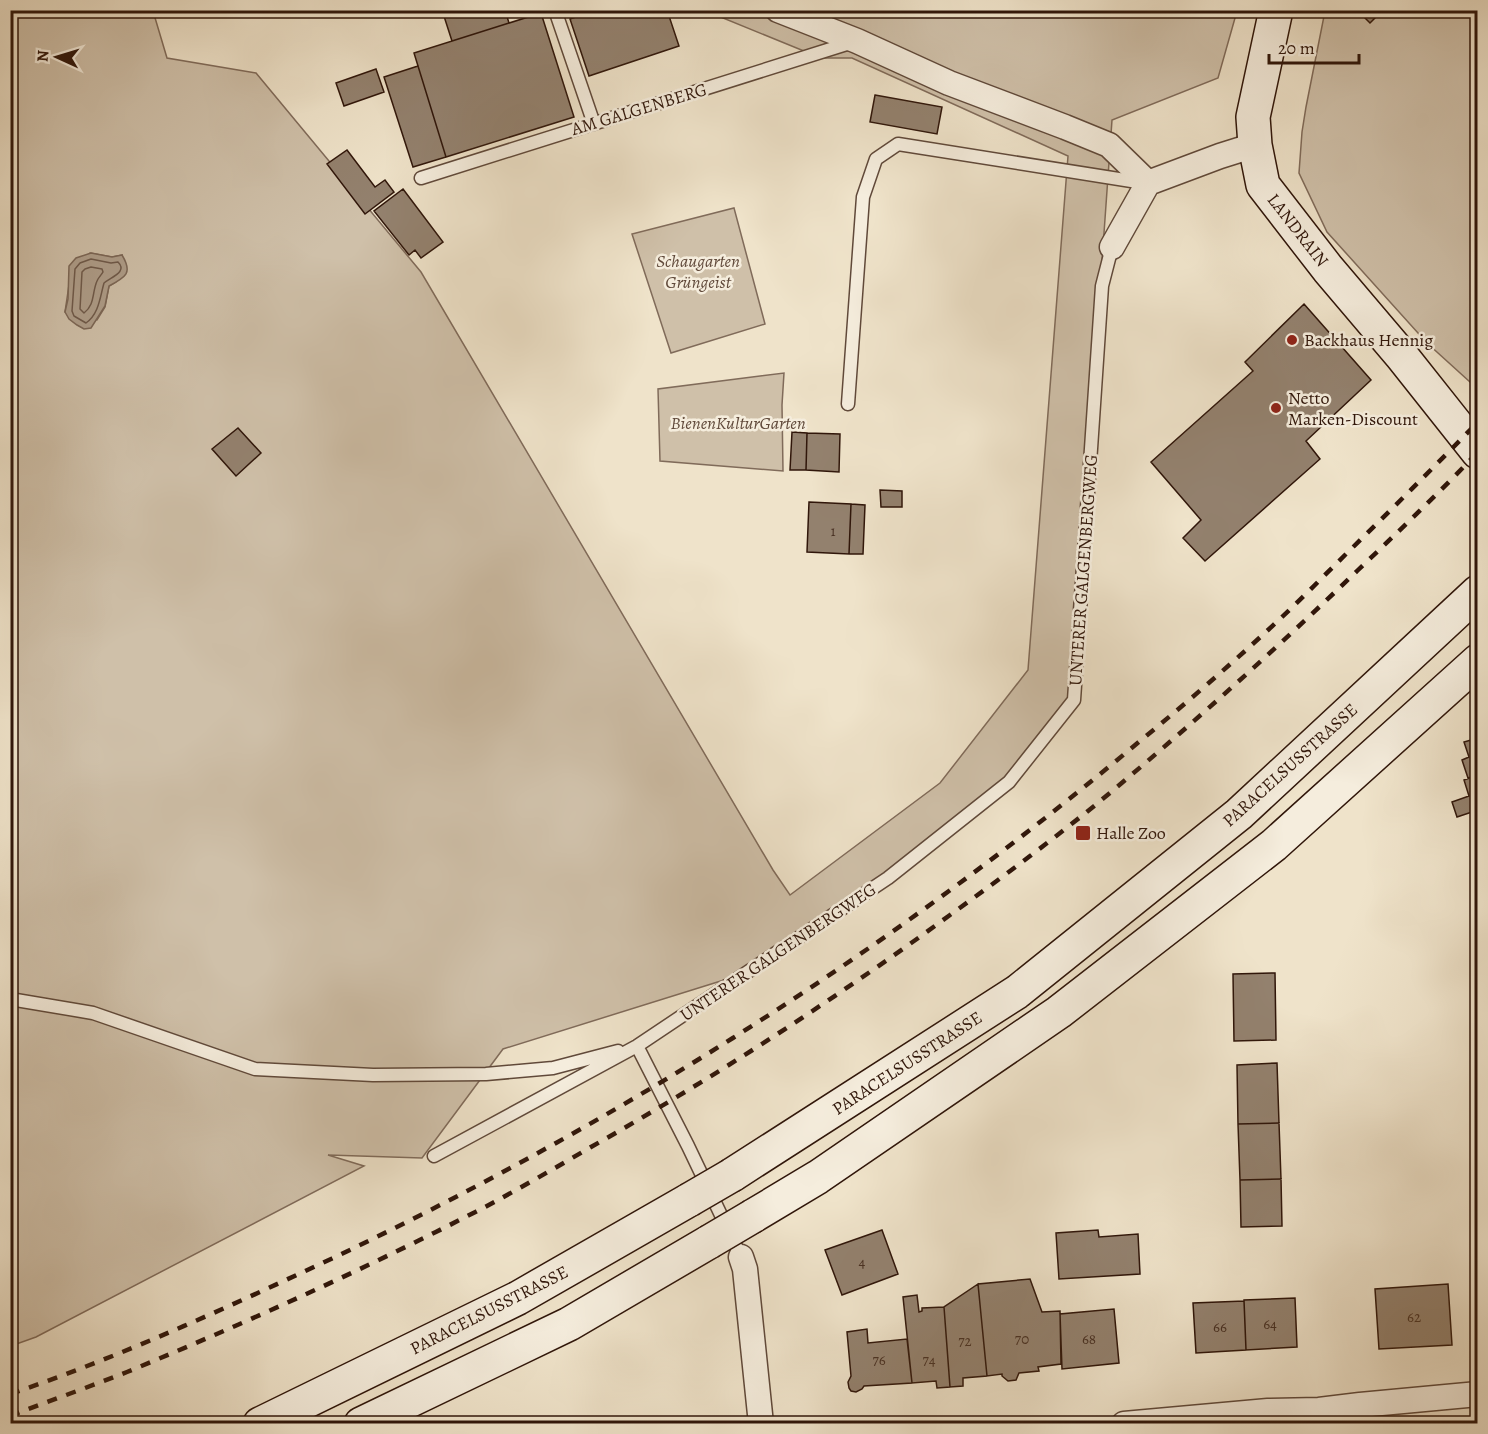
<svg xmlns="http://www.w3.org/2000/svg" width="1488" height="1434" font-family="Alegreya,serif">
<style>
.green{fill:#cfc0a9;stroke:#806b5a;stroke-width:1.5;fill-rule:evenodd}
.water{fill:#ae9d89;stroke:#7c6756;stroke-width:1.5}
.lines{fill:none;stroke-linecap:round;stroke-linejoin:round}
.shore{stroke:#6f5a4a;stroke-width:1.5}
.building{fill:#93816e;stroke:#30160a;stroke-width:1.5}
.lane-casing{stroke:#60493a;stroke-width:15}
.street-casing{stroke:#60493a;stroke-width:27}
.secondary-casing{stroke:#30160a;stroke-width:36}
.lane{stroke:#f5eddd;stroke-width:12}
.street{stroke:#f5eddd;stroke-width:24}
.secondary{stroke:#f5eddd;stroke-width:33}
.rail{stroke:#30160a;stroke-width:4.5;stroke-dasharray:10 10;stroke-linecap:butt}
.secondary-bridge-casing{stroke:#30160a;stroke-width:36;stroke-linecap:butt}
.secondary-bridge{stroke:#f5eddd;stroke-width:33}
.poi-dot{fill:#8f2418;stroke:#f5eddd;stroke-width:2}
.labels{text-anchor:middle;stroke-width:5;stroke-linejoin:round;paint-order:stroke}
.number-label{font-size:15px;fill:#493123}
.street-label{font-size:18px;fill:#30160a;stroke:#f5eddd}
.park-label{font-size:18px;font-style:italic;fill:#60493a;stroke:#f5eddd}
.poi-label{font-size:18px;fill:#30160a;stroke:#f5eddd;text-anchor:start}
</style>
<rect width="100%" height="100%" fill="#efe3ca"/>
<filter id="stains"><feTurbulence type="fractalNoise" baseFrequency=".00333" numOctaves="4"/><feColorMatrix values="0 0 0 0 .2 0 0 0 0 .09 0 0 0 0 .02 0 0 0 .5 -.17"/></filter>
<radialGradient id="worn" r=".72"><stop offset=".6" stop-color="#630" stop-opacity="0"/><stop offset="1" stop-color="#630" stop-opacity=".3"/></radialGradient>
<path class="green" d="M 10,11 L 153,11 L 167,58 L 256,73 L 421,272 L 773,870 L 790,895 L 940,783 L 1028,670 L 1068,156 L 852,58 L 821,58 L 706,11 L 1237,11 L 1218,78 L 1112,120 L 1089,445 L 1074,700 L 1009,781 L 888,875 L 740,975 L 503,1049 L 422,1158 L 328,1155 L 364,1166 L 36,1337 L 11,1346 ZM 90,253 L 112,257 L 122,255 L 116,282 L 109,286 L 105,307 L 97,320 L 65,312 L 69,285 Z
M 1325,11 L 1477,11 L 1478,374 L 1470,382 L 1427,343 L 1327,232 L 1299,173 L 1302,132 L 1306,107 Z
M 734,208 L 765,324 L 671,353 L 632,234 Z
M 784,373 L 782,405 L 783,471 L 660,461 L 658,389 Z"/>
<path class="water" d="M 91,253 L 112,257 L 122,255 C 133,273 126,277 109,286 L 105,306 L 91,328 L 84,329 L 77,325 L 69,319 L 65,312 L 68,299 L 69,266 L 76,258 Z"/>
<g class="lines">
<path class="shore" d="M 91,259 L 111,263 L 118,262 C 128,272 111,277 104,283 C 100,297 99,314 86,323 L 74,316 L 72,311 L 75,269 L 80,263 Z
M 91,267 L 102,269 L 103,272 C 102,274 98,278 97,281 C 92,292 95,305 84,313 L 80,309 L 82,272 L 85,269 Z"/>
</g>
<path class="building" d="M 442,10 L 505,10 L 509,23 L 452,41 Z
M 596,10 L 667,10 L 679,46 L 589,76 L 570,19 Z
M 1357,10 L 1383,10 L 1370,23 Z
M 541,13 L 574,117 L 446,157 L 414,53 Z
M 418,66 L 446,157 L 413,167 L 384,77 Z
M 376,69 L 384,92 L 344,106 L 336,83 Z
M 875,95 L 942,107 L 937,134 L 870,122 Z
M 347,150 L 375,187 L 385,180 L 394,192 L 365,214 L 327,164 Z
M 403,189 L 443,242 L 421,258 L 415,250 L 409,255 L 374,211 Z
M 1304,304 L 1371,380 L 1306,441 L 1320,459 L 1205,561 L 1183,538 L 1201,520 L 1151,462 L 1253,371 L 1245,362 Z
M 238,428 L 261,453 L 236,476 L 212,449 Z
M 792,432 L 807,433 L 806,470 L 790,470 Z
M 807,433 L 840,434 L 839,472 L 806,470 Z
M 880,490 L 902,491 L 902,507 L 881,507 Z
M 809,502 L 851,504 L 849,554 L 807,552 Z
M 851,504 L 865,505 L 863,554 L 849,554 Z
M 1478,738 L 1478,775 L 1468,778 L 1462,760 L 1469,757 L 1464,742 Z
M 1478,775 L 1478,810 L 1457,817 L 1452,802 L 1469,796 L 1464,780 Z
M 1275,973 L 1276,1040 L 1234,1041 L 1233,974 Z
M 1277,1063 L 1279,1123 L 1238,1124 L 1237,1065 Z
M 1279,1123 L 1281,1179 L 1240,1180 L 1238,1124 Z
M 1281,1179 L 1282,1226 L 1241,1227 L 1240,1180 Z
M 882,1230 L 898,1274 L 842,1295 L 825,1250 Z
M 1098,1230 L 1099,1237 L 1138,1234 L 1140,1274 L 1059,1279 L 1056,1233 Z
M 1478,1257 L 1478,1311 L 1473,1258 Z
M 1030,1279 L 1042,1312 L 1060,1311 L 1061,1364 L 1038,1367 L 1039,1371 L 1019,1373 L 1016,1380 L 1008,1381 L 1002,1376 L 1002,1374 L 987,1376 L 978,1284 Z
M 978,1284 L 987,1376 L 963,1378 L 963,1386 L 950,1387 L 944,1307 Z
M 1448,1284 L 1452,1345 L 1379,1349 L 1375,1289 Z
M 917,1295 L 919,1312 L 922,1311 L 922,1308 L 944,1307 L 950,1387 L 937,1388 L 936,1381 L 912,1383 L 903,1297 Z
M 1295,1298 L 1297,1347 L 1246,1350 L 1244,1300 Z
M 1244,1301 L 1246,1350 L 1196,1353 L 1193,1303 Z
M 1114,1309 L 1119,1363 L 1062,1369 L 1060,1314 Z
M 867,1329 L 868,1343 L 907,1339 L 912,1383 L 864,1386 L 862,1389 L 856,1392 L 851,1391 L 849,1388 L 848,1382 L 851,1376 L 847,1332 Z"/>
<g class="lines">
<defs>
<path id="lane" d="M 555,10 L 594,124
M 421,178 L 853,42
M 848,404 L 863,197 L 876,159 L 898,144 L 1144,183
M 10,999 L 93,1013 L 255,1069 L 373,1075 L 486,1074 L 553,1068 L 618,1051
M 637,1046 L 688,1146 L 741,1257
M 434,1156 L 637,1046 L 888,878 L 1009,782 L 1074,700 L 1102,286 L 1112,247"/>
<path id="street" d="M 778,10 L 857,41 L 949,83 L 1065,127 L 1109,145 L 1148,183
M 1112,247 L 1148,183 L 1220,156 L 1255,145
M 741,1257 L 745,1269 L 761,1424
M 1124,1424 L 1268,1411 L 1319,1410 L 1360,1405 L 1478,1394"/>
<path id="secondary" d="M 1276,10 L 1253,117 L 1255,145 L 1263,185 L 1328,269 L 1401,355 L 1478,452
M 732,1175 L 1017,992 L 1239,814 L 1478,592
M 753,1216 L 818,1177 L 1059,1012 L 1274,845 L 1478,661
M 260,1424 L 518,1298 L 689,1200
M 361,1424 L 569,1324 L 709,1242"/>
</defs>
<use href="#lane" class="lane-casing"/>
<use href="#street" class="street-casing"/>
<use href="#secondary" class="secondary-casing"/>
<use href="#lane" class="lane"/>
<use href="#street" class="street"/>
<use href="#secondary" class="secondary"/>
<path class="rail" d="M 10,1394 C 120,1357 226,1308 331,1259 C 619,1122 889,951 1134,746 C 1184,705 1234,662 1282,617 C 1303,597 1324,576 1345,555 C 1390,511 1434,467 1478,422
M 10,1416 C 49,1401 89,1387 127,1372 C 248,1322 367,1268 483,1208 C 519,1189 555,1168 591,1147 C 715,1077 835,999 950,915 C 1000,879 1051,841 1099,802 C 1188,728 1274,651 1357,571 C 1398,532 1439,493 1478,452"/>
<defs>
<path id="secondary-bridge" d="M 689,1200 L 732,1175
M 709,1242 L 753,1216"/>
</defs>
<use href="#secondary-bridge" class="secondary-bridge-casing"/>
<use href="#secondary-bridge" class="secondary-bridge"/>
</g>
<g class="poi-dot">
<circle cx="1292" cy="340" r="6"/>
<circle cx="1276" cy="408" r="6"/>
<rect x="1075" y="825" width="16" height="16" rx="3"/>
</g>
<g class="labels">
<g class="number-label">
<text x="833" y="536">1</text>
<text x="862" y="1267">4</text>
<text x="1414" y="1322">62</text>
<text x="1270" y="1329">64</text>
<text x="1220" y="1332">66</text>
<text x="1022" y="1344">70</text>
<text x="1089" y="1344">68</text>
<text x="965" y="1346">72</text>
<text x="879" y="1365">76</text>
<text x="929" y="1365">74</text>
</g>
<g class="street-label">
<text transform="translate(639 109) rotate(-17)" y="6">AM GALGENBERG</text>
<text transform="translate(1298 230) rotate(52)" y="6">LANDRAIN</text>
<text transform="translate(1083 570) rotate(-86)" y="6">UNTERER GALGENBERGWEG</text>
<text transform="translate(1290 765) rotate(-42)" y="6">PARACELSUSSTRASSE</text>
<text transform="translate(778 952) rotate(-34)" y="6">UNTERER GALGENBERGWEG</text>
<text transform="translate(907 1063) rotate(-33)" y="6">PARACELSUSSTRASSE</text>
<text transform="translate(489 1310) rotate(-27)" y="6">PARACELSUSSTRASSE</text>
</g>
<g class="park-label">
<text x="698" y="267">Schaugarten<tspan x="698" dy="21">Grüngeist</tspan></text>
<text x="738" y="429">BienenKulturGarten</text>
</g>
<g class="poi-label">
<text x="1304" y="346">Backhaus Hennig</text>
<text x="1288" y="404">Netto<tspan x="1288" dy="21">Marken-Discount</tspan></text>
<text x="1096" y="839">Halle Zoo</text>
</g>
</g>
<rect width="1488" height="1434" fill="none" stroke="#efe3ca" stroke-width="36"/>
<rect x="12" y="12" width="1464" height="1410" fill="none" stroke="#30160a" stroke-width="3"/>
<rect x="18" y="18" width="1452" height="1398" fill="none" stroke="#30160a" stroke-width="1.5"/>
<g transform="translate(57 57) rotate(274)" stroke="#f5eddd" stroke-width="4.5" paint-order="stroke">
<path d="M0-4.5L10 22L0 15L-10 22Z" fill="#30160a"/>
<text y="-9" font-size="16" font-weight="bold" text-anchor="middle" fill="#30160a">N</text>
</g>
<path d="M1269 54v9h90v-9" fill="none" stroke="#30160a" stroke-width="3"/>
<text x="1278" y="54" font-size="18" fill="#30160a" stroke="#f5eddd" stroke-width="4.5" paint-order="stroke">20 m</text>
<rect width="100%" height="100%" filter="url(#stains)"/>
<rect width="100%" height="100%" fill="url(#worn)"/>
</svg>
